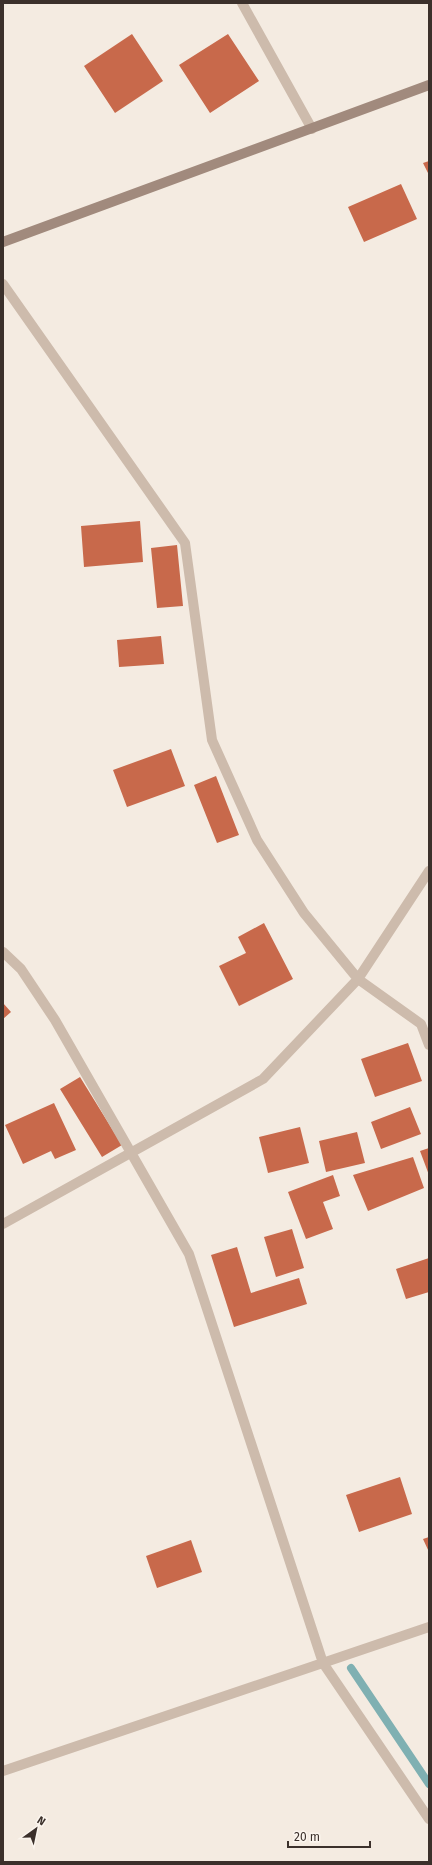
<svg xmlns="http://www.w3.org/2000/svg" width="432" height="1865" font-family="'Fira Sans',sans-serif">
<style>
.lines{fill:none;stroke-linecap:round;stroke-linejoin:round}
.stream{stroke:#7fb0b2;stroke-width:8}
.building{fill:#c8694b}
.street{stroke:#cdbbac;stroke-width:10}
.secondary{stroke:#a18a7d;stroke-width:10}
</style>
<rect width="100%" height="100%" fill="#f4ebe1"/>
<g class="lines">
<path class="stream" d="M 351,1668 L 429,1784"/>
</g>
<path class="building" d="M 132,34 L 163,81 L 115,113 L 84,66 Z
M 228,34 L 259,81 L 210,113 L 179,65 Z
M 429,161 L 429,175 L 423,163 Z
M 401,184 L 417,219 L 364,242 L 348,207 Z
M 140,521 L 143,562 L 84,567 L 81,526 Z
M 177,545 L 183,606 L 157,608 L 151,548 Z
M 161,636 L 164,664 L 119,667 L 117,640 Z
M 171,749 L 185,786 L 127,807 L 113,770 Z
M 216,776 L 239,835 L 217,843 L 194,785 Z
M 264,923 L 293,979 L 239,1006 L 219,966 L 246,953 L 238,937 Z
M 3,1003 L 11,1012 L 3,1019 Z
M 408,1043 L 422,1081 L 375,1097 L 361,1059 Z
M 80,1077 L 122,1145 L 102,1157 L 60,1089 Z
M 54,1103 L 76,1150 L 55,1159 L 51,1151 L 23,1164 L 5,1125 Z
M 410,1107 L 421,1134 L 381,1149 L 371,1122 Z
M 300,1127 L 309,1163 L 268,1173 L 259,1137 Z
M 357,1132 L 365,1163 L 326,1172 L 319,1141 Z
M 429,1148 L 429,1175 L 420,1151 Z
M 413,1157 L 424,1188 L 368,1211 L 353,1175 Z
M 333,1175 L 340,1196 L 323,1202 L 333,1229 L 306,1239 L 288,1192 Z
M 292,1229 L 304,1268 L 276,1277 L 264,1237 Z
M 237,1247 L 251,1293 L 299,1278 L 307,1304 L 234,1327 L 211,1255 Z
M 429,1258 L 429,1292 L 406,1299 L 396,1269 Z
M 400,1477 L 412,1514 L 359,1532 L 346,1495 Z
M 429,1537 L 429,1552 L 423,1539 Z
M 191,1540 L 202,1572 L 157,1588 L 146,1556 Z"/>
<g class="lines">
<path class="street" d="M 242,3 L 312,129
M 3,284 L 185,543 L 212,740 L 257,840 L 304,913 L 358,979 L 421,1024 L 429,1045
M 3,952 L 21,969 L 55,1020 L 189,1254 L 323,1663 L 429,1819
M 3,1224 L 263,1079 L 358,979 L 429,871
M 3,1771 L 429,1627"/>
<path class="secondary" d="M 3,242 L 429,85"/>
</g>
<rect width="432" height="1865" fill="none" stroke="#3b302b" stroke-width="8"/>
<g transform="translate(36 1829) rotate(33)" stroke="#fbf5ee" stroke-width="3" paint-order="stroke">
<path d="M0-3L7 15L0 10L-7 15Z" fill="#3b302b"/>
<text y="-6" font-size="11" font-weight="bold" text-anchor="middle" fill="#3b302b">N</text>
</g>
<path d="M288 1841v6h82v-6" fill="none" stroke="#3b302b" stroke-width="2"/>
<text x="294" y="1841" font-size="12" fill="#3b302b" stroke="#fbf5ee" stroke-width="3" paint-order="stroke">20 m</text>
</svg>
